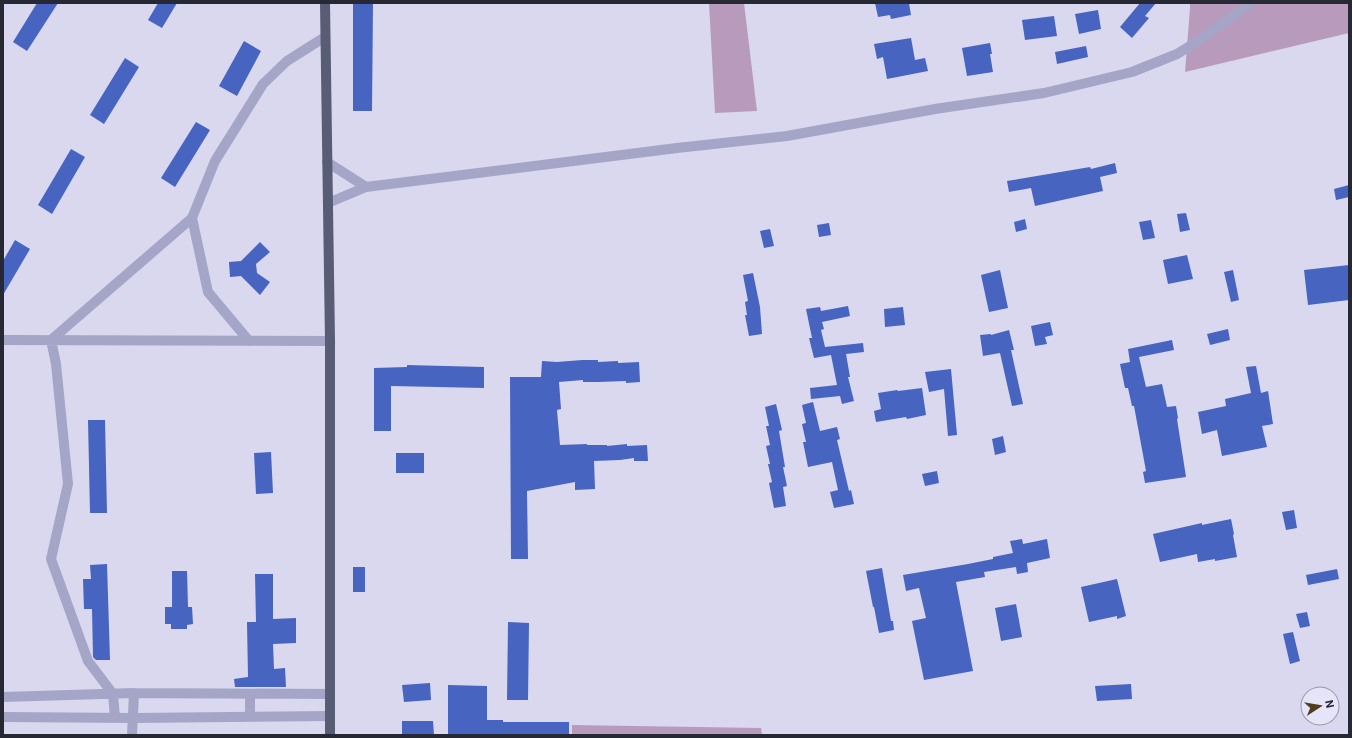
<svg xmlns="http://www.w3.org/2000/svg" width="1352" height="738" font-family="Roboto,sans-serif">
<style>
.green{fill:#b89abd}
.building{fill:#4664c0}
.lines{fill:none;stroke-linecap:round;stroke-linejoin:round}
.minor{stroke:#a5a6c7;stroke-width:10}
.major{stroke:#585c74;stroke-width:10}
</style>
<rect width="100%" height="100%" fill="#d9d8ef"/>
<path class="green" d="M 709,3 L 744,3 L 757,111 L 715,113 Z
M 1190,3 L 1349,3 L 1349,33 L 1185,72 L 1190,8 Z
M 572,725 L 761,728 L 762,735 L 572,735 Z"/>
<path class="building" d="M 37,3 L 58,3 L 27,51 L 13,42 Z
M 158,3 L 177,3 L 162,28 L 148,20 Z
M 353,3 L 373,3 L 372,111 L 353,111 Z
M 875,3 L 909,3 L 911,15 L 891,19 L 890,15 L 878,17 Z
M 1140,3 L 1156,3 L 1145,16 L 1149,18 L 1132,38 L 1120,27 Z
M 1098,10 L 1101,29 L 1079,34 L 1075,14 Z
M 1054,16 L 1057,36 L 1025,40 L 1022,20 Z
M 911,38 L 915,60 L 925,58 L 928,71 L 887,79 L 883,57 L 877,59 L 874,44 Z
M 244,41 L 261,51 L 237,96 L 219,86 Z
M 990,43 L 992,54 L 990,54 L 993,72 L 967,76 L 962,48 Z
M 1086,46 L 1088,57 L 1057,64 L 1055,52 Z
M 125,58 L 139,67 L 104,124 L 90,115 Z
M 196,122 L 210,130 L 175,187 L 161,178 Z
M 71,149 L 85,157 L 52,214 L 38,205 Z
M 1115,163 L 1117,173 L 1100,177 L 1103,191 L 1035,206 L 1031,188 L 1009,192 L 1007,181 L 1090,167 L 1091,169 Z
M 1349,185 L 1349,197 L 1336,200 L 1334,189 Z
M 1186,213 L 1190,230 L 1180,232 L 1177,214 Z
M 1025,219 L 1027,229 L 1016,232 L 1014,222 Z
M 1151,220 L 1155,238 L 1143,240 L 1139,222 Z
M 829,223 L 831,235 L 819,237 L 817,225 Z
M 770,229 L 774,246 L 764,248 L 760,231 Z
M 15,240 L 30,249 L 3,295 L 3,261 Z
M 260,242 L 270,252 L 256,264 L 257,273 L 270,282 L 260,295 L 241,276 L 230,277 L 229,262 L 241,261 Z
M 1187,255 L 1193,279 L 1168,284 L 1163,260 Z
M 1349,265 L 1349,300 L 1308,305 L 1304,270 Z
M 1000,270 L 1008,308 L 989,312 L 981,275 Z
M 1233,270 L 1239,300 L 1231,302 L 1224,272 Z
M 753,273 L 760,307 L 762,334 L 749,336 L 745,315 L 747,315 L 745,302 L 748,301 L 743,275 Z
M 848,306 L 850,316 L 822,322 L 824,329 L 821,330 L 825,347 L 863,343 L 864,352 L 846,354 L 850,377 L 848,377 L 854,401 L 842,404 L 840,396 L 811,399 L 810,388 L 837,385 L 831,355 L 814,358 L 809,338 L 812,338 L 806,309 L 820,307 L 821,311 Z
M 903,307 L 905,325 L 885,327 L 884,309 Z
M 1050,322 L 1053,335 L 1045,337 L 1047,344 L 1035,346 L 1031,326 Z
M 1228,329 L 1230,340 L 1210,345 L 1207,334 Z
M 1009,330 L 1014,350 L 1011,350 L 1023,404 L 1012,406 L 1000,353 L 983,356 L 980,335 L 991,334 L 991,335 Z
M 1172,340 L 1174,350 L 1139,357 L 1146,387 L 1162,384 L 1167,407 L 1176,406 L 1178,418 L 1177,419 L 1186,477 L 1145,483 L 1143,472 L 1146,471 L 1134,406 L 1132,406 L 1128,388 L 1125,388 L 1120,364 L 1130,362 L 1128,349 Z
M 582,360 L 598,360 L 598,362 L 618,361 L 618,363 L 639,362 L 640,382 L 626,383 L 626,381 L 598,382 L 583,382 L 583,380 L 559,382 L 561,409 L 557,410 L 560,445 L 587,444 L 587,445 L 607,445 L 607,446 L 627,444 L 627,446 L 647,445 L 648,461 L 634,461 L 634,458 L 620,460 L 594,461 L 595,489 L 575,490 L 575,482 L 527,491 L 528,559 L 511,559 L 510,377 L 541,377 L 542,361 L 557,362 Z
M 407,365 L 484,367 L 484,388 L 391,386 L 391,431 L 374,431 L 374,368 L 407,367 Z
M 1256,366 L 1261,393 L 1268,391 L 1273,424 L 1262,426 L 1267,447 L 1222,456 L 1217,430 L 1202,434 L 1198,412 L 1226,406 L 1225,399 L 1251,393 L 1246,367 Z
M 951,369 L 957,435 L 948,436 L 944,389 L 929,392 L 925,372 Z
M 922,388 L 926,415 L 907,419 L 906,417 L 876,422 L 874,411 L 881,409 L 878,393 L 897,390 L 898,391 Z
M 813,402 L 820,431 L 837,427 L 840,439 L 837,440 L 849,491 L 851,490 L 854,504 L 834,508 L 830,492 L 838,490 L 832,462 L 808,467 L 803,442 L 806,442 L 802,424 L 806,423 L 802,405 Z
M 776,404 L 782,430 L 779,431 L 785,467 L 783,467 L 787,486 L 783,487 L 786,506 L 774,508 L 769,483 L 772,482 L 768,464 L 770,464 L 766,446 L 770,445 L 766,426 L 769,426 L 765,407 Z
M 88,420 L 105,420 L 107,513 L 90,513 Z
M 1003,436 L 1006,452 L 995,455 L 992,439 Z
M 271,452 L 273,493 L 256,494 L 254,453 Z
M 396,453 L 424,453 L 424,473 L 396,473 Z
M 937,471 L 939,483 L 925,486 L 922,474 Z
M 1294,510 L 1297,528 L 1286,530 L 1282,512 Z
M 1231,519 L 1234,534 L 1233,535 L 1237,557 L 1215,561 L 1215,559 L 1198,562 L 1197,554 L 1160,562 L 1153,534 L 1202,523 L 1202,525 Z
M 1022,539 L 1023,544 L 1047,539 L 1050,558 L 1027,563 L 1028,572 L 1017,574 L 1016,567 L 984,572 L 985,577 L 956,582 L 973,671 L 924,680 L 912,621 L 926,618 L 919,588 L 906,591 L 903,575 L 968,564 L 993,559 L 993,557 L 1013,553 L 1010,541 Z
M 107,564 L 110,660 L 96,660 L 93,657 L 92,609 L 84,609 L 83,579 L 91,579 L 90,565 Z
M 353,567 L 365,567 L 365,592 L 353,592 Z
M 882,568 L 891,621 L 893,621 L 894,630 L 879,633 L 874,607 L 873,607 L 866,571 Z
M 1337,569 L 1339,579 L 1308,585 L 1306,575 Z
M 172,571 L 187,571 L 188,607 L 192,607 L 193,624 L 187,625 L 187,629 L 171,629 L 171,624 L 165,624 L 165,607 L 172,607 Z
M 255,574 L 273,574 L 273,619 L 296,618 L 296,643 L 273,644 L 274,669 L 285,668 L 286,687 L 235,687 L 234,679 L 248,677 L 247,622 L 256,622 Z
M 1117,579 L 1126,616 L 1117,619 L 1117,616 L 1089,622 L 1081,587 Z
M 1016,604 L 1022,637 L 1001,641 L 995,608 Z
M 1307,612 L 1310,626 L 1300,628 L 1296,614 Z
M 508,622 L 529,623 L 528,700 L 507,700 Z
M 1293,632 L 1300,661 L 1290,664 L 1283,634 Z
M 430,683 L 431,700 L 404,702 L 402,685 Z
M 1131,684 L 1132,699 L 1097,701 L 1095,686 Z
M 448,685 L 487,686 L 487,720 L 503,720 L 503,722 L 569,722 L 569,735 L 448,735 Z
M 402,721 L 433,721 L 434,735 L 402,735 Z"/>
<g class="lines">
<path class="minor" d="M 327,162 L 366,187
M 328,203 L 366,187 L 677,148 L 787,136 L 935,109 L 1044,93 L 1132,72 L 1177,54 L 1198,41 L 1251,3
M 192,218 L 208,292 L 249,341
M 3,340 L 330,341
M 250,694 L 250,716
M 3,697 L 134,693 L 329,694
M 3,717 L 133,718 L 330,716
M 115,718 L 113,694 L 88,661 L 51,559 L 68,484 L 56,364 L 51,340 L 192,218 L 215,161 L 263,84 L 287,61 L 325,37
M 132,735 L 134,693"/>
<path class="major" d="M 325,3 L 330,341 L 330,735"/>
</g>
<rect width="1352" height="738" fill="none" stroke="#262833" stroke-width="8"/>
<g transform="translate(1320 706) rotate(78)"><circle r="19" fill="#e5e4f8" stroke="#9999a9"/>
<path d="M0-3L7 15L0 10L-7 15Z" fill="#523c1e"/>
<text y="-6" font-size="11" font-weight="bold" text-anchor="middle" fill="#262833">N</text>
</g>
</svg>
